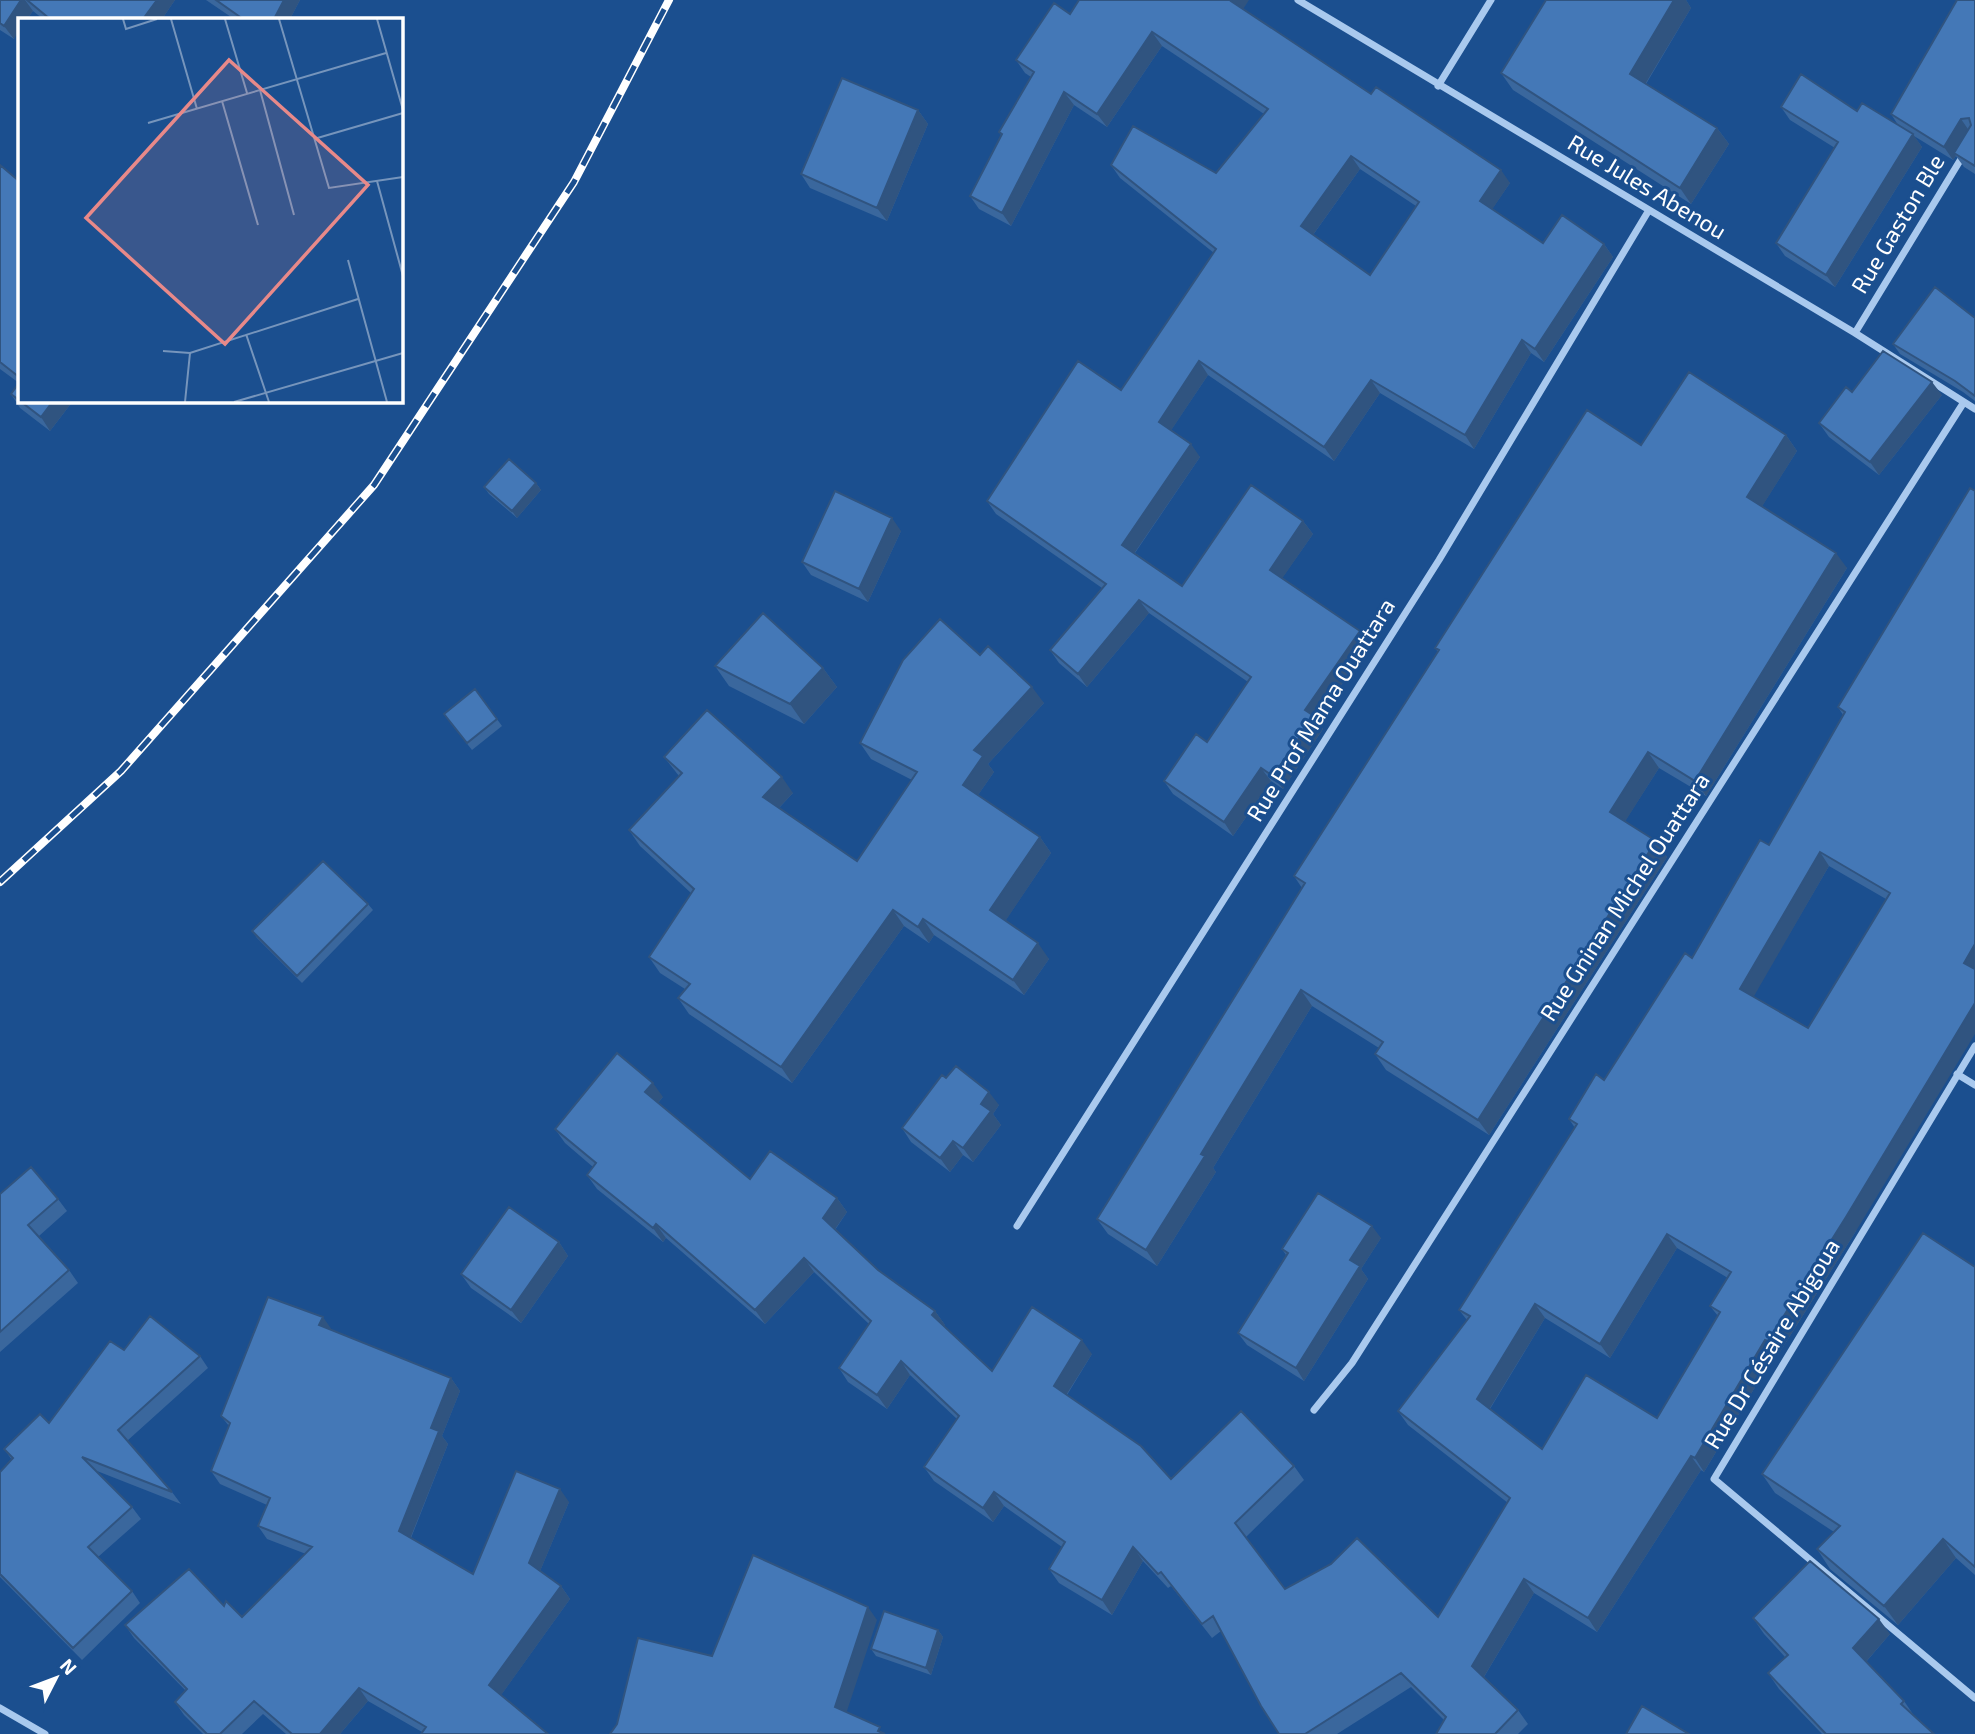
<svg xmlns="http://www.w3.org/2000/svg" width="1975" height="1734" font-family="'Exo 2',sans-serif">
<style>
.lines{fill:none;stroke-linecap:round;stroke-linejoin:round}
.minor{stroke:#a9c9ee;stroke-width:7}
.rail-casing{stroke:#fff;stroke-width:8}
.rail{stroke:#1b4f8f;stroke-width:5;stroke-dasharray:16;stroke-linecap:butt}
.wall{fill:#3a679d;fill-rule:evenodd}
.shaded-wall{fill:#305480}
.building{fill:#4478b7;stroke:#305480;stroke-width:2;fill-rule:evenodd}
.labels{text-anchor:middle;stroke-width:6;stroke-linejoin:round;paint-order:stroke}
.street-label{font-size:23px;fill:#fff;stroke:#1b4f8f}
.inset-road{fill:none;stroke:#7695bc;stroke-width:2}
.view{fill:#e88989;fill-opacity:0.15;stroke:#e88989;stroke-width:3.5}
.inset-edge{fill:none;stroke:#fff;stroke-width:3.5}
</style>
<rect width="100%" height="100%" fill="#1b4f8f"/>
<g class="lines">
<path class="minor" d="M 1298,0 L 1855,333 L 1975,409
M 1438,86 L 1491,0
M 1855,333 L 1964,154
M 1975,1046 L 1714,1479 L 1975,1698
M 1957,1074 L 1975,1085
M 1017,1226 L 1439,560 L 1649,210
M 1314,1410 L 1352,1363 L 1964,402
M 0,1708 L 45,1734"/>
<defs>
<path id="rail" d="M 0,882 L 121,771 L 374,485 L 574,182 L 669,0"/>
</defs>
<use href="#rail" class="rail-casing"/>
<use href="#rail" class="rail"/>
</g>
<path class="wall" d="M 0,0 L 175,0 L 162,19 L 43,19 L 33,11 L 27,19 L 19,19 L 14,39 L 0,30 Z
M 206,0 L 300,0 L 290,19 L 234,19 Z
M 1546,0 L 1686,0 L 1691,8 L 1646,84 L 1717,128 L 1729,144 L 1691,204 L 1513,90 L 1501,73 Z
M 1975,0 L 1975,174 L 1964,167 L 1956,156 L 1953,160 L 1914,136 L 1922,147 L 1835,287 L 1785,256 L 1776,243 L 1835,148 L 1790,120 L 1781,107 L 1857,111 L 1898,125 L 1891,114 Z
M 1243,9 L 1371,94 L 1510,183 L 1492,209 L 1543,243 L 1604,244 L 1613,257 L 1544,362 L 1531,353 L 1474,449 L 1380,393 L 1334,461 L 1208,375 L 1171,430 L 1200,457 L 1135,553 L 1182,586 L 1303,521 L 1313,534 L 1282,578 L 1369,645 L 1317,720 L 1323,729 L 1283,789 L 1271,781 L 1233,836 L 1173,794 L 1164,781 L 1207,742 L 1248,682 L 1149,613 L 1087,687 L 1059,663 L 1050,650 L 1102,588 L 996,514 L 987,501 L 1121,390 L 1214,253 L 1120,178 L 1111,165 L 1216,173 L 1264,114 L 1162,46 L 1107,127 L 1074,105 L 1011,226 L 979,209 L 970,196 L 1001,135 L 999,132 L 1031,77 L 1025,73 L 1016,60 L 1070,14 ZM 1360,169 L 1416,206 L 1370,275 L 1313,235 Z
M 918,110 L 928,124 L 887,221 L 810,188 L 801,174 Z
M 0,165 L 19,181 L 19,383 L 0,369 Z
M 1975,318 L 1975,401 L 1963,392 L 1900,354 L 1893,344 Z
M 11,394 L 73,401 L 50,431 L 20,408 Z
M 1942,395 L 1879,475 L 1829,437 L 1819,423 Z
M 1786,435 L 1797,451 L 1762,506 L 1847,568 L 1706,796 L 1659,768 L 1625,821 L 1656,841 L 1667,857 L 1489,1135 L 1386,1070 L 1375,1054 L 1379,1048 L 1312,1006 L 1213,1168 L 1216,1172 L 1157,1266 L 1108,1234 L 1097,1219 L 1302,888 L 1294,876 L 1438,652 L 1435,648 L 1641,445 Z
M 536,483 L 541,490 L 517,518 L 489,494 L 484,487 Z
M 1970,488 L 1856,1231 L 1778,1355 L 1775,1354 L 1704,1472 L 1701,1470 L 1597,1632 L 1534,1593 L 1484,1677 L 1518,1710 L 1528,1724 L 1518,1734 L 1436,1734 L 1444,1720 L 1411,1687 L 1337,1734 L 1279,1734 L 1221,1631 L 1212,1638 L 1171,1586 L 1168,1588 L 1143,1561 L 1112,1615 L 1059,1583 L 1049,1569 L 1062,1547 L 1004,1506 L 993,1522 L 934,1481 L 924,1467 L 957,1419 L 910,1375 L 887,1409 L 848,1382 L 839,1368 L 869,1324 L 814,1272 L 765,1324 L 666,1238 L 663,1242 L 597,1189 L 587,1175 L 593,1167 L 565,1143 L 555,1129 L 663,1097 L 658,1103 L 750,1179 L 837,1198 L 847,1212 L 835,1230 L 878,1270 L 935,1311 L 945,1325 L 944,1326 L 992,1371 L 1092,1354 L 1067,1395 L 1171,1479 L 1294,1466 L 1304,1480 L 1246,1537 L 1285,1589 L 1438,1617 L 1508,1503 L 1408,1425 L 1398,1411 L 1467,1320 L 1459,1310 L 1575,1128 L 1569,1119 L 1604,1080 L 1692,958 L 1769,845 L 1843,715 L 1838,707 ZM 1829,866 L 1886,899 L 1808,1028 L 1753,996 ZM 1677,1248 L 1728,1278 L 1710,1306 L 1718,1316 L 1657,1418 L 1542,1449 L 1490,1409 L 1545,1318 L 1610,1358 Z
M 901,531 L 868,602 L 811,575 L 802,562 Z
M 980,655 L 1044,703 L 988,764 L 994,772 L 978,795 L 1040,837 L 1051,853 L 1005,921 L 1049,959 L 1024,995 L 934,935 L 929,943 L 904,926 L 792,1083 L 689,1014 L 678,998 L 685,989 L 660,973 L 649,957 L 691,893 L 640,846 L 629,830 L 679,776 L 664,757 L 793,793 L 779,808 L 857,861 L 912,780 L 871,759 L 860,743 Z
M 715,666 L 823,668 L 837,687 L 804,724 L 729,686 Z
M 475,689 L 502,726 L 472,750 L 449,721 Z
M 368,904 L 373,910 L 302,983 L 257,938 L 252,931 Z
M 946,1078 L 999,1105 L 993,1114 L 1001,1125 L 973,1162 L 963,1155 L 950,1172 L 911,1142 L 902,1128 Z
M 0,1194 L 58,1199 L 67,1211 L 39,1236 L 69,1270 L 78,1283 L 0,1352 Z
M 1381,1238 L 1361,1269 L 1368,1279 L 1304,1381 L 1247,1345 L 1238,1333 L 1286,1255 L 1282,1249 Z
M 559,1242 L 568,1256 L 521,1323 L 471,1288 L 461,1274 Z
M 1975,1267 L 1975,1575 L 1956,1558 L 1898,1625 L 1830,1569 L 1817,1549 L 1834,1532 L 1775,1493 L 1762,1474 Z
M 332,1330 L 451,1378 L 460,1391 L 442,1436 L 448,1444 L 411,1538 L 473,1574 L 569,1502 L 540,1571 L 561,1586 L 570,1599 L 501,1695 L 422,1732 L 368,1701 L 340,1734 L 286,1734 L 263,1714 L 242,1734 L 203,1734 L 184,1715 L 175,1702 L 186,1691 L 134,1638 L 125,1625 L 224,1606 L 242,1617 L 306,1554 L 267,1539 L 258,1526 L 267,1505 L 220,1484 L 211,1471 L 229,1426 L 221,1416 Z
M 124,1350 L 200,1356 L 208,1368 L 127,1441 L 172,1492 L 181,1504 L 97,1471 L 132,1507 L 141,1519 L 98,1557 L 132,1591 L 140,1603 L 82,1660 L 0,1577 L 0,1472 L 12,1460 L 4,1449 L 49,1423 Z
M 1753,1618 L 1890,1634 L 1866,1662 L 1904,1701 L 1915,1717 L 1934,1734 L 1822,1734 L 1779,1689 L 1768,1673 L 1785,1657 L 1764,1634 Z
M 938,1630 L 943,1637 L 931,1675 L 876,1656 L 871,1649 Z"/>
<path class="shaded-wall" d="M 21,0 L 25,0 L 33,11 L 27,19 L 19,19 L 19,31 L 14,39 L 4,26 Z
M 157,0 L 175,0 L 162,19 L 143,19 Z
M 284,0 L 300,0 L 290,19 L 274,19 Z
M 1232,0 L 1249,0 L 1240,14 L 1231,1 Z
M 1674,0 L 1686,0 L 1691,8 L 1641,91 L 1630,74 Z
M 1152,32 L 1162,46 L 1107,127 L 1097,114 Z
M 1064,92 L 1074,105 L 1011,226 L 1002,213 Z
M 918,110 L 928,124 L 887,221 L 877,208 Z
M 1961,119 L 1970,132 L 1954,153 L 1956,156 L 1953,160 L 1944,147 Z
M 1717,128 L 1729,144 L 1691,204 L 1680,188 Z
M 1913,134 L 1922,147 L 1835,287 L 1826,275 Z
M 1351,156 L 1360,169 L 1310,239 L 1301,226 Z
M 1501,170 L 1510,183 L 1489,214 L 1480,201 Z
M 1604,244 L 1613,257 L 1544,362 L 1535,349 Z
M 1522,340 L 1531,353 L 1474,449 L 1465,435 Z
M 1199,361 L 1208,375 L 1168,435 L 1159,422 Z
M 1371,380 L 1380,393 L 1334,461 L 1324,447 Z
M 1932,382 L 1942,395 L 1879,475 L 1870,462 Z
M 53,401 L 73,401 L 50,431 L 41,417 Z
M 1786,435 L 1797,451 L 1758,513 L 1747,497 Z
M 1191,444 L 1200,457 L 1131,558 L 1122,545 Z
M 536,483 L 541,490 L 517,518 L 512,511 Z
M 892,518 L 901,531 L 868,602 L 859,589 Z
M 1303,521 L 1313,534 L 1279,583 L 1270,570 Z
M 1836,553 L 1847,568 L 1706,796 L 1695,781 Z
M 1139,600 L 1149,613 L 1087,687 L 1078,674 Z
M 1360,631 L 1369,645 L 1317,720 L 1323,729 L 1283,789 L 1273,776 L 1305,710 Z
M 823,668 L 837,687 L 804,724 L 790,704 Z
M 1032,687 L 1044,703 L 988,764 L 994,772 L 974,801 L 963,785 L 974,750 Z
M 1648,752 L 1659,768 L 1621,828 L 1610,812 Z
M 1261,768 L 1271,781 L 1233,836 L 1224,822 Z
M 782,777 L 793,793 L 774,813 L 763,797 Z
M 1040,837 L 1051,853 L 1002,926 L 990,910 Z
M 1656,841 L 1667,857 L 1489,1135 L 1478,1120 Z
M 1820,852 L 1829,866 L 1750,1003 L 1740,989 Z
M 893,910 L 904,926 L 792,1083 L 781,1067 Z
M 923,919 L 934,935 L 929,943 L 918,927 Z
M 1038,943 L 1049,959 L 1024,995 L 1013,980 Z
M 1975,944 L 1975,974 L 1964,963 Z
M 1301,990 L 1312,1006 L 1213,1168 L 1216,1172 L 1157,1266 L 1146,1250 L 1201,1154 Z
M 1975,1003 L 1975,1034 L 1856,1231 L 1778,1355 L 1768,1341 Z
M 653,1083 L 663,1097 L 655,1106 L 645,1092 Z
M 989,1092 L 999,1105 L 993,1114 L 1001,1125 L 973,1162 L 963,1148 L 981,1104 Z
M 953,1141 L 963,1155 L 950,1172 L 940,1158 Z
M 837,1198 L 847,1212 L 833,1232 L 823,1218 Z
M 656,1224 L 666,1238 L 663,1242 L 653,1228 Z
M 1372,1226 L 1381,1238 L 1361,1269 L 1368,1279 L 1304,1381 L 1296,1368 L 1350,1260 Z
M 1667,1234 L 1677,1248 L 1610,1358 L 1600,1344 Z
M 559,1242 L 568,1256 L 521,1323 L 511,1310 Z
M 804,1258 L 814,1272 L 765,1324 L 755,1310 Z
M 1535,1304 L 1545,1318 L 1487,1413 L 1477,1399 Z
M 935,1311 L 945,1325 L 942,1329 L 932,1315 Z
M 323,1317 L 332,1330 L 319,1325 Z
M 1082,1340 L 1092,1354 L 1063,1400 L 1054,1386 Z
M 1765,1340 L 1775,1354 L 1704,1472 L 1695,1458 Z
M 901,1361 L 910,1375 L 887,1409 L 877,1395 Z
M 451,1378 L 460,1391 L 442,1436 L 448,1444 L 408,1544 L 399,1531 L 431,1428 Z
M 1691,1456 L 1701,1470 L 1597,1632 L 1588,1618 Z
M 560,1489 L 569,1502 L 538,1576 L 529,1563 Z
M 994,1492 L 1004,1506 L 993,1522 L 983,1508 Z
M 1943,1539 L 1956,1558 L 1898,1625 L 1884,1606 Z
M 1133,1547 L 1143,1561 L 1112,1615 L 1102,1600 Z
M 1524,1579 L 1534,1593 L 1482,1680 L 1472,1666 Z
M 561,1586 L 570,1599 L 499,1698 L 489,1685 Z
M 868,1607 L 877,1620 L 844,1720 L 835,1707 Z
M 1879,1619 L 1890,1634 L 1864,1664 L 1853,1648 Z
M 938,1630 L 943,1637 L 931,1675 L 926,1668 Z
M 359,1688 L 368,1701 L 340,1734 L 320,1734 Z"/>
<path class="building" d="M 0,0 L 21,0 L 4,26 L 0,23 Z
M 27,0 L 157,0 L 143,19 L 50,19 Z
M 216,0 L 284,0 L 274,19 L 243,19 Z
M 1079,0 L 1232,0 L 1231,1 L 1371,94 L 1376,87 L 1501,170 L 1480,201 L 1543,243 L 1562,215 L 1604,244 L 1535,349 L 1522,340 L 1465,435 L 1371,380 L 1324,447 L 1199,361 L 1159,422 L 1191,444 L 1122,545 L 1182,586 L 1251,485 L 1303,521 L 1270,570 L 1360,631 L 1305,710 L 1314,716 L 1273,776 L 1261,768 L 1224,822 L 1164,781 L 1196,734 L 1207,742 L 1251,677 L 1139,600 L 1078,674 L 1050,650 L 1106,584 L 987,501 L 1078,361 L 1121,390 L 1216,249 L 1111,165 L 1133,126 L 1216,173 L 1268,109 L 1152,32 L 1097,114 L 1064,92 L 1002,213 L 970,196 L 1002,134 L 999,132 L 1034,72 L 1016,60 L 1054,3 L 1070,14 ZM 1351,156 L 1419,202 L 1370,275 L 1301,226 Z
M 1546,0 L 1674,0 L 1630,74 L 1717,128 L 1680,188 L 1501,73 Z
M 1957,0 L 1975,0 L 1975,166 L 1954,153 L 1971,125 L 1969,118 L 1961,119 L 1944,147 L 1891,114 Z
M 1801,74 L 1857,111 L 1862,103 L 1913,134 L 1826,275 L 1776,243 L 1838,142 L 1781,107 Z
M 842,78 L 918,110 L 877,208 L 801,174 Z
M 0,165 L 19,181 L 19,377 L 0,362 Z
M 1935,287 L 1975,318 L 1975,396 L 1955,381 L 1893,344 Z
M 1883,351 L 1932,382 L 1870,462 L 1819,423 L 1846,387 L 1852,392 Z
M 1689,372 L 1786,435 L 1747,497 L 1836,553 L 1695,781 L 1648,752 L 1610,812 L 1656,841 L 1478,1120 L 1375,1054 L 1383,1042 L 1301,990 L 1201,1154 L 1205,1156 L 1146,1250 L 1097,1219 L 1305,883 L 1294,876 L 1439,650 L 1435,648 L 1587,410 L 1641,445 Z
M 19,383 L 19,401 L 53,401 L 41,417 L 11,394 Z
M 509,459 L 536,483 L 512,511 L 484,487 Z
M 1970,488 L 1975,491 L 1975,944 L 1964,963 L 1975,969 L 1975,1003 L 1846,1217 L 1768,1341 L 1765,1340 L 1695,1458 L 1691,1456 L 1588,1618 L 1524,1579 L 1472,1666 L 1518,1710 L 1495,1734 L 1436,1734 L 1446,1717 L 1401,1673 L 1305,1734 L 1279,1734 L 1261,1706 L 1213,1616 L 1202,1624 L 1161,1572 L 1158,1574 L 1133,1547 L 1102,1600 L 1049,1569 L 1065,1542 L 994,1492 L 983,1508 L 924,1467 L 959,1416 L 901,1361 L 877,1395 L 839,1368 L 871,1321 L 804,1258 L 755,1310 L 656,1224 L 653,1228 L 587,1175 L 596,1163 L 555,1129 L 617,1053 L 653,1083 L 645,1092 L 750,1179 L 770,1151 L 837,1198 L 823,1218 L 878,1270 L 935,1311 L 932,1315 L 992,1371 L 1032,1307 L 1082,1340 L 1054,1386 L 1141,1446 L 1171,1479 L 1241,1411 L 1294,1466 L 1235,1523 L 1285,1589 L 1331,1564 L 1357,1538 L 1438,1617 L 1510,1498 L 1398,1411 L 1470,1316 L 1459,1310 L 1577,1124 L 1569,1119 L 1596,1074 L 1604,1080 L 1685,953 L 1692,958 L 1760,840 L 1769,845 L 1845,712 L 1838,707 ZM 1820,852 L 1890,893 L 1808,1028 L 1740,989 ZM 1667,1234 L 1731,1272 L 1710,1306 L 1720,1312 L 1657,1418 L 1586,1375 L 1542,1449 L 1477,1399 L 1535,1304 L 1600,1344 Z
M 835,491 L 892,518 L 859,589 L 802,562 Z
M 763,613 L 823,668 L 790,704 L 715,666 Z
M 940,619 L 980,655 L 988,646 L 1032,687 L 974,750 L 983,756 L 963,785 L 1040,837 L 990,910 L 1038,943 L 1013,980 L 923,919 L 918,927 L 893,910 L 781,1067 L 678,998 L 690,984 L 649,957 L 694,889 L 629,830 L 682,773 L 664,757 L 707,710 L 782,777 L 763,797 L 857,861 L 917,772 L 860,743 L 903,660 Z
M 475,689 L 497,719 L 467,743 L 444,714 Z
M 323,861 L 368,904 L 297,976 L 252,931 Z
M 956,1066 L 989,1092 L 981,1104 L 991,1111 L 963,1148 L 953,1141 L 940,1158 L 902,1128 L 942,1075 L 946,1078 Z
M 31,1167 L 58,1199 L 28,1225 L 69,1270 L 0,1332 L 0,1194 Z
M 1318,1193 L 1372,1226 L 1350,1260 L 1360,1266 L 1296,1368 L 1238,1333 L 1288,1253 L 1282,1249 Z
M 509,1207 L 559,1242 L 511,1310 L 461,1274 Z
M 1923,1233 L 1975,1267 L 1975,1567 L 1943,1539 L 1884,1606 L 1817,1549 L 1840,1526 L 1762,1474 Z
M 268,1297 L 323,1317 L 319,1325 L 451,1378 L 431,1428 L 439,1431 L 399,1531 L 473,1574 L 516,1471 L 560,1489 L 529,1563 L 561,1586 L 489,1685 L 548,1734 L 421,1734 L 426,1727 L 359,1688 L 320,1734 L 292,1734 L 254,1701 L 220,1734 L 207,1734 L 175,1702 L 187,1689 L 125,1625 L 189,1569 L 224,1606 L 226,1601 L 242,1617 L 312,1547 L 258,1526 L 270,1498 L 211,1471 L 230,1423 L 221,1416 Z
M 150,1316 L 200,1356 L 118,1430 L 172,1492 L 82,1457 L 132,1507 L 88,1547 L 132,1591 L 73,1648 L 0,1574 L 0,1472 L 13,1458 L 4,1449 L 40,1414 L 49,1423 L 110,1341 L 124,1350 Z
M 753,1555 L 868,1607 L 835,1707 L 880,1727 L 878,1731 L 885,1734 L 610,1734 L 617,1724 L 638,1638 L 712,1656 Z
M 1810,1561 L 1879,1619 L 1853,1648 L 1904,1701 L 1901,1704 L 1934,1734 L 1826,1734 L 1768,1673 L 1788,1655 L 1753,1618 Z
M 884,1611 L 938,1630 L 926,1668 L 871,1649 Z
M 1642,1706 L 1689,1734 L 1626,1734 Z"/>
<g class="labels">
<g class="street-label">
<text transform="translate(1647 187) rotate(31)" y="8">Rue Jules Abenou</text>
<text transform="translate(1898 224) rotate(-59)" y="8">Rue Gaston Ble</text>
<text transform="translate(1321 710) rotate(-58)" y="8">Rue Prof Mama Ouattara</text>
<text transform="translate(1625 897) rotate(-57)" y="8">Rue Gninan Michel Ouattara</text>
<text transform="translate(1772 1344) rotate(-59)" y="8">Rue Dr Césaire Abigoua</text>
</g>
</g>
<g transform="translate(18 18)">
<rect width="385" height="385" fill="#1b4f8f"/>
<path class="inset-road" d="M 105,1 L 108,11 L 139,1M 153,1 L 179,91M 207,1 L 229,75M 261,1 L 311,170 L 385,159M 359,1 L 385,92M 242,72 L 276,197M 204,83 L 240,207M 130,105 L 368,35M 296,121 L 385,95M 359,163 L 385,258M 330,242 L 369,384M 228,316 L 251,384M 145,333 L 172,335 L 340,281M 167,384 L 172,335M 216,384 L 385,335"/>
<path class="view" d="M 211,42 L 350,167 L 207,326 L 68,200 Z"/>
<rect width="385" height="385" class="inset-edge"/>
</g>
<g transform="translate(56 1678) rotate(48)" stroke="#1b4f8f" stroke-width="5" paint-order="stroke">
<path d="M0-5L12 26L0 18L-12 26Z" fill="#ffffff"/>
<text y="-10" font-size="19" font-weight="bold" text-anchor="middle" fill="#ffffff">N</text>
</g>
</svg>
